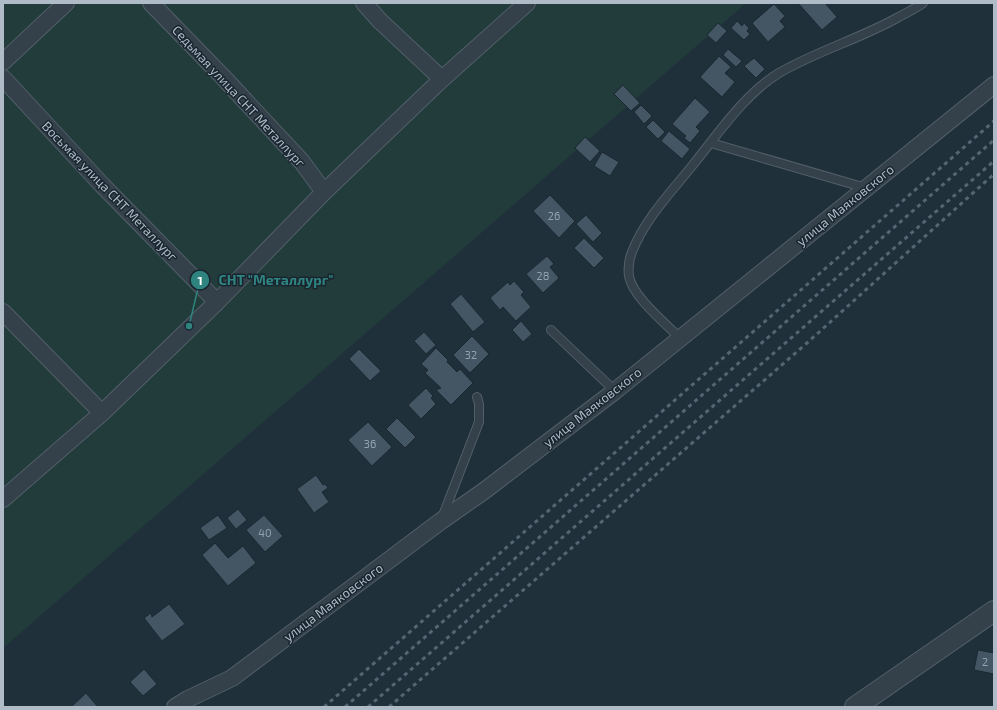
<svg xmlns="http://www.w3.org/2000/svg" width="997" height="710" font-family="'Exo 2',sans-serif">
<style>
.green{fill:#223c3b}
.building{fill:#445663;stroke:#1b2832}
.lines{fill:none;stroke-linecap:round;stroke-linejoin:round}
.service-casing{stroke:#525f69;stroke-width:10}
.minor-casing{stroke:#525f69;stroke-width:18}
.tertiary-casing{stroke:#525f69;stroke-width:22}
.service{stroke:#34414b;stroke-width:8}
.minor{stroke:#34414b;stroke-width:16}
.tertiary{stroke:#34414b;stroke-width:20}
.rail{stroke:#556673;stroke-width:3;stroke-dasharray:4 4;stroke-linecap:butt}
.labels{text-anchor:middle;stroke-width:3;stroke-linejoin:round;paint-order:stroke}
.number-label{font-size:11px;fill:#94a2af}
.street-label{font-size:13px;fill:#afbcc8;stroke:#192630}
.leader{fill:none;stroke:#2f8480;stroke-width:1.5}
.callout-dot{fill:#2f8480;stroke:#192630;stroke-width:1.5}
.mark-label{font-size:12px;text-anchor:middle;font-weight:bold;fill:#fff}
.callout-label{font-size:14px;text-anchor:middle;font-weight:bold;fill:#2f8480;stroke:#192630;stroke-width:3;stroke-linejoin:round;paint-order:stroke}
</style>
<rect width="100%" height="100%" fill="#20303b"/>
<path class="green" d="M 3,3 L 746,3 L 3,648 Z"/>
<path class="building" d="M 798,3 L 825,3 L 837,17 L 822,30 Z
M 774,4 L 785,16 L 780,21 L 785,27 L 768,42 L 752,23 Z
M 737,21 L 742,26 L 744,23 L 749,28 L 747,31 L 750,34 L 744,40 L 731,28 Z
M 718,23 L 727,31 L 716,43 L 707,35 Z
M 728,49 L 742,61 L 736,67 L 723,55 Z
M 719,56 L 731,67 L 725,73 L 735,82 L 722,97 L 700,77 Z
M 754,58 L 765,69 L 756,78 L 744,66 Z
M 623,85 L 640,103 L 631,111 L 614,94 Z
M 695,98 L 710,112 L 696,127 L 700,131 L 690,143 L 684,138 L 686,136 L 672,124 Z
M 641,105 L 652,116 L 644,124 L 634,112 Z
M 653,120 L 665,132 L 658,139 L 646,127 Z
M 669,131 L 690,149 L 682,159 L 661,141 Z
M 585,137 L 600,151 L 590,162 L 575,148 Z
M 602,152 L 619,162 L 610,176 L 594,166 Z
M 550,195 L 575,221 L 559,238 L 533,211 Z
M 586,215 L 602,233 L 593,242 L 576,224 Z
M 584,238 L 604,258 L 594,268 L 574,248 Z
M 547,256 L 554,264 L 550,267 L 559,278 L 543,293 L 526,274 Z
M 514,281 L 524,292 L 521,295 L 531,307 L 516,321 L 503,307 L 500,310 L 490,298 L 508,282 L 510,285 Z
M 461,294 L 485,322 L 473,332 L 450,304 Z
M 521,321 L 532,334 L 523,342 L 512,330 Z
M 424,332 L 436,345 L 426,354 L 414,341 Z
M 472,336 L 489,354 L 470,373 L 453,355 Z
M 436,348 L 448,360 L 447,362 L 457,372 L 460,369 L 473,383 L 451,405 L 436,390 L 441,388 L 425,373 L 428,370 L 421,364 Z
M 359,349 L 381,371 L 370,381 L 349,359 Z
M 426,388 L 433,396 L 431,398 L 436,404 L 421,419 L 408,405 Z
M 397,418 L 416,437 L 405,448 L 386,429 Z
M 368,422 L 392,447 L 372,466 L 348,440 Z
M 316,475 L 323,485 L 325,484 L 328,488 L 322,492 L 329,502 L 314,513 L 297,489 Z
M 238,509 L 247,520 L 236,529 L 227,518 Z
M 218,515 L 227,528 L 209,540 L 200,528 Z
M 264,515 L 283,536 L 265,552 L 246,530 Z
M 215,543 L 228,558 L 243,546 L 256,563 L 228,586 L 202,555 Z
M 169,604 L 185,624 L 162,641 L 144,618 L 151,613 L 152,617 Z
M 978,650 L 994,653 L 994,674 L 974,670 Z
M 144,669 L 157,684 L 143,696 L 130,682 Z
M 86,693 L 98,707 L 71,707 Z"/>
<g class="lines">
<defs>
<path id="service" d="M 711,143 L 866,188
M 551,330 L 615,391
M 680,338 C 665,323 632,296 629,276 C 628,268 629,259 632,252 C 645,218 674,189 696,161 C 720,131 746,93 779,73 C 817,51 859,39 897,18 C 906,13 915,9 923,3
M 442,518 L 479,422 L 479,404 L 477,397"/>
<path id="minor" d="M 151,3 L 223,77 L 302,162 L 324,192
M 364,3 L 380,21 L 442,79
M 3,62 L 66,3
M 3,78 L 103,186 L 217,302
M 3,312 L 102,413
M 3,499 L 102,413 L 217,302 L 324,192 L 442,79 L 527,3
M 175,707 L 188,699 L 232,678 L 441,521 L 484,491 L 615,391 L 994,85"/>
<path id="tertiary" d="M 855,707 L 994,611"/>
</defs>
<use href="#service" class="service-casing"/>
<use href="#minor" class="minor-casing"/>
<use href="#tertiary" class="tertiary-casing"/>
<use href="#service" class="service"/>
<use href="#minor" class="minor"/>
<use href="#tertiary" class="tertiary"/>
<path class="rail" d="M 324,707 L 994,121
M 345,707 L 994,140
M 368,707 L 994,161
M 389,707 L 807,343 L 994,174"/>
</g>
<g class="labels">
<g class="number-label">
<text x="554" y="220">26</text>
<text x="543" y="280">28</text>
<text x="471" y="359">32</text>
<text x="370" y="448">36</text>
<text x="265" y="537">40</text>
<text x="985" y="666">2</text>
</g>
<g class="street-label">
<text transform="translate(239 96) rotate(47)" y="5">Седьмая улица СНТ Металлург</text>
<text transform="translate(110 191) rotate(46)" y="5">Восьмая улица СНТ Металлург</text>
<text transform="translate(845 205) rotate(-39)" y="5">улица Маяковского</text>
<text transform="translate(592 407) rotate(-38)" y="5">улица Маяковского</text>
<text transform="translate(333 602) rotate(-37)" y="5">улица Маяковского</text>
</g>
</g>
<path class="leader" d="M189 326L200 280"/>
<g class="callout-dot">
<circle cx="189" cy="326" r="4"/>
<circle cx="200" cy="280" r="10"/>
</g>
<g class="mark-label">
<text x="200" y="285">1</text>
</g>
<g class="callout-label">
<text x="276" y="285">СНТ "Металлург"</text>
</g>
<rect width="997" height="710" fill="none" stroke="#afbcc8" stroke-width="8"/>
</svg>
